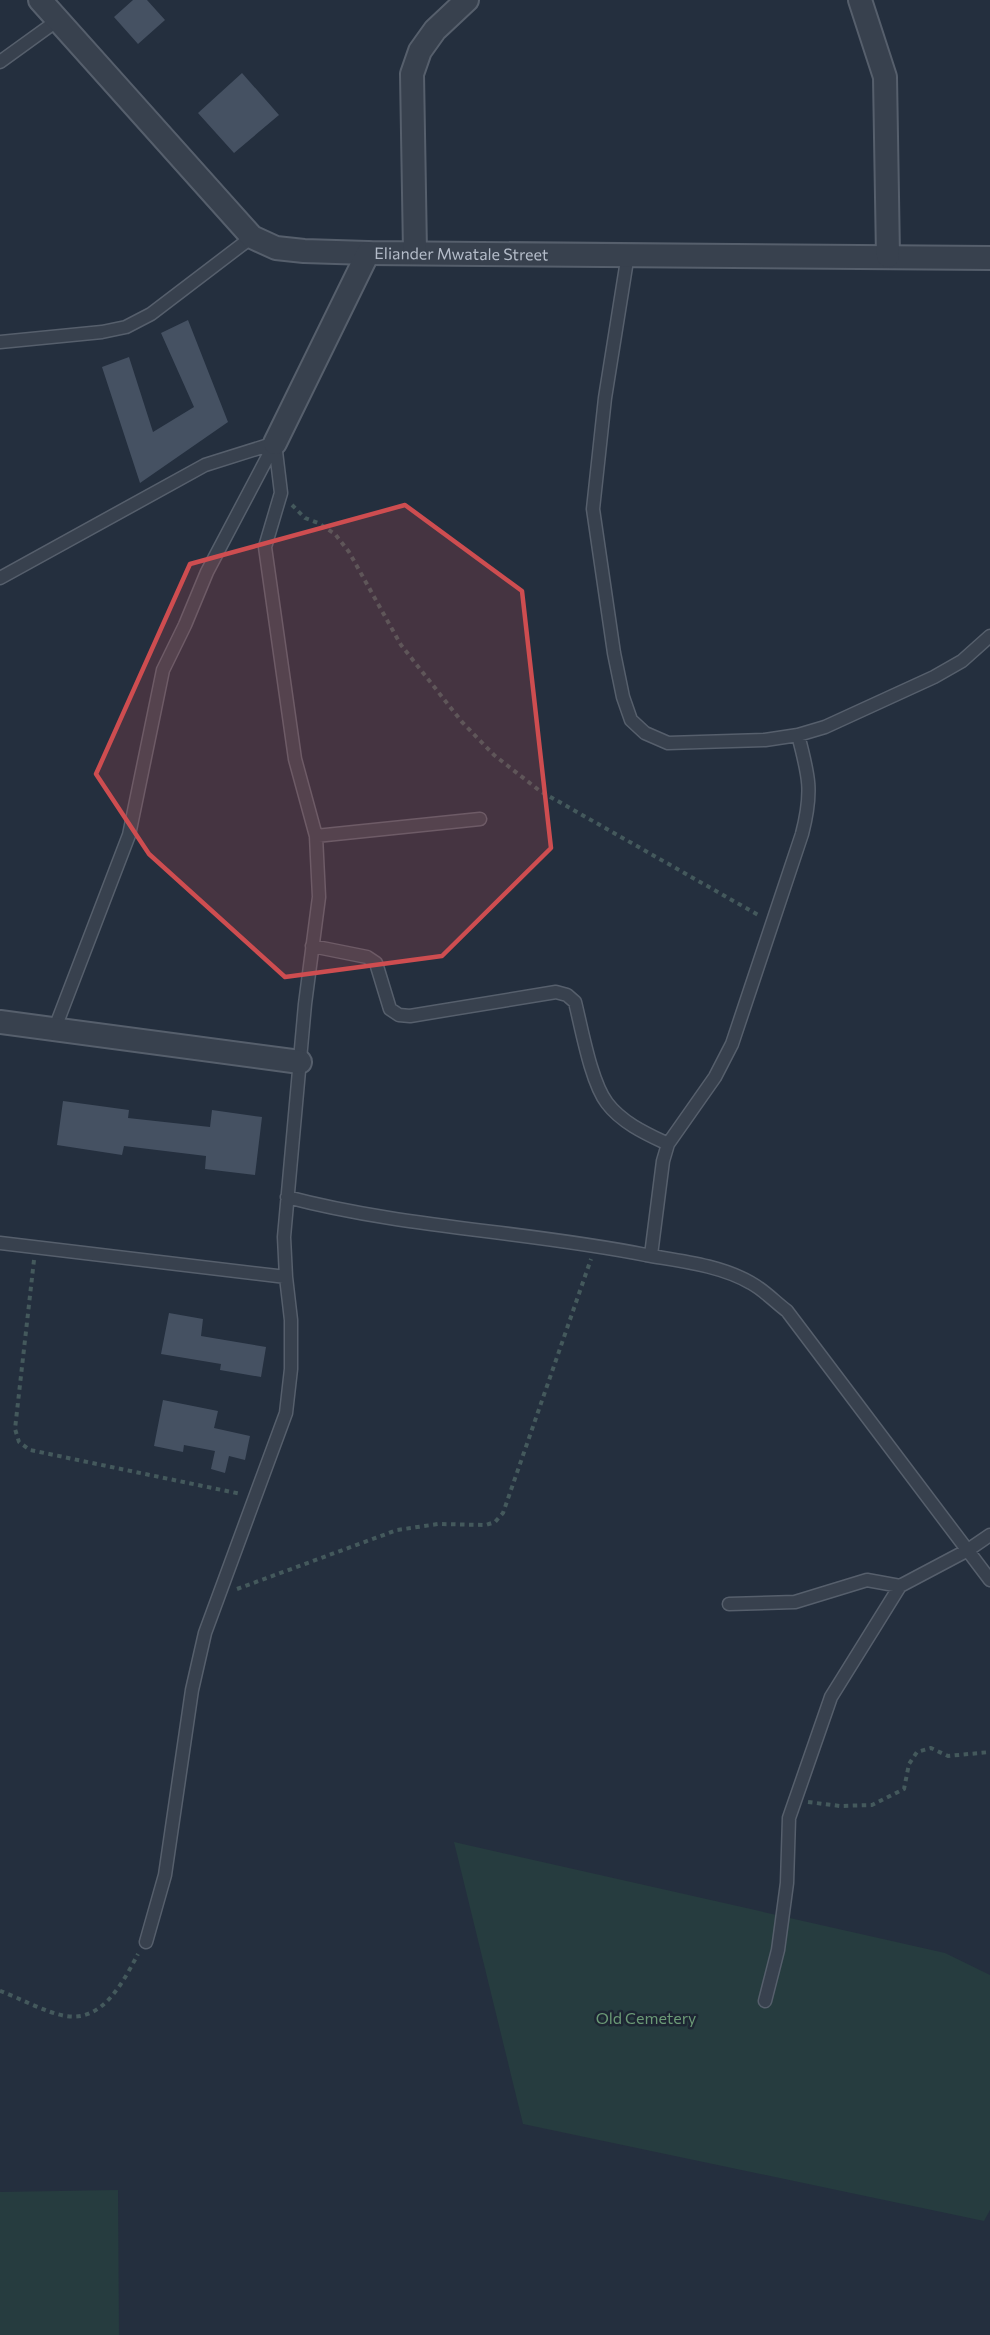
<svg xmlns="http://www.w3.org/2000/svg" width="990" height="2335" font-family="Commissioner,sans-serif">
<style>
.green{fill:#263c3f}
.building{fill:#455162}
.lines{fill:none;stroke-linecap:round;stroke-linejoin:round}
.lane-casing{stroke:#565f6c;stroke-width:15}
.street-casing{stroke:#565f6c;stroke-width:26}
.path{stroke:#44595c;stroke-width:4;stroke-dasharray:4.5 4.5;stroke-linecap:butt}
.lane{stroke:#38414e;stroke-width:12}
.street{stroke:#38414e;stroke-width:22}
.marked{fill:#ce4d50;fill-opacity:0.2;stroke:#ce4d50;stroke-width:4.5;stroke-linejoin:round}
.labels{text-anchor:middle;stroke-width:5;stroke-linejoin:round;paint-order:stroke}
.street-label{font-size:16px;fill:#b4bcc9;stroke:#1d2633}
.park-label{font-size:16px;fill:#6b9a76;stroke:#1d2633}
</style>
<rect width="100%" height="100%" fill="#242f3e"/>
<path class="green" d="M 454,1842 L 945,1953 L 990,1975 L 990,2210 L 984,2221 L 523,2124 Z
M 118,2190 L 119,2335 L 0,2335 L 0,2192 Z"/>
<path class="building" d="M 133,0 L 147,0 L 165,20 L 138,44 L 114,17 Z
M 242,73 L 279,115 L 234,153 L 198,113 Z
M 188,320 L 228,422 L 140,483 L 102,367 L 129,357 L 153,432 L 194,407 L 161,333 Z
M 63,1101 L 129,1110 L 128,1118 L 210,1127 L 212,1110 L 262,1117 L 255,1175 L 205,1169 L 206,1156 L 124,1146 L 122,1155 L 57,1145 Z
M 169,1313 L 203,1319 L 201,1336 L 266,1347 L 261,1377 L 220,1370 L 221,1364 L 161,1354 Z
M 163,1400 L 218,1411 L 214,1428 L 250,1436 L 245,1460 L 229,1456 L 225,1473 L 211,1469 L 215,1451 L 184,1445 L 183,1452 L 154,1446 Z"/>
<g class="lines">
<defs>
<path id="lane" d="M 0,62 L 58,20
M 628,254 L 605,398 L 593,509 L 614,653 L 623,697 L 631,720 L 645,733 L 668,743 L 765,740 L 798,735 L 825,727 L 934,677 L 962,661 L 990,636
M 0,342 L 102,332 L 126,327 L 151,314 L 252,237
M 0,578 L 205,465 L 275,443
M 316,836 L 480,819
M 312,946 L 367,957 L 376,963 L 390,1009 L 399,1015 L 410,1016 L 556,992 L 567,995 L 575,1002 C 582,1030 591,1082 607,1103 C 622,1123 647,1134 668,1144
M 55,1028 L 129,835 L 163,670 L 185,625 L 207,572 L 275,443
M 287,1197 C 404,1228 527,1231 646,1255 C 680,1261 720,1265 751,1283 C 764,1290 775,1302 787,1311 L 990,1580
M 0,1243 L 286,1277
M 651,1255 L 663,1161 L 668,1144 L 715,1077 L 732,1044 L 802,834 C 813,792 809,776 798,735
M 729,1604 L 795,1602 L 867,1580 L 900,1586
M 146,1942 L 165,1875 L 192,1690 L 205,1633 L 286,1413 L 291,1369 L 291,1320 L 286,1277 L 284,1237 L 305,1004 L 319,897 L 316,836 L 295,759 L 265,547 L 281,493 L 275,443
M 765,2001 L 778,1950 L 787,1883 L 789,1818 L 831,1697 L 900,1586 L 968,1550 L 990,1535"/>
<g id="street">
<path id="s1" d="M 40,0 L 252,237 L 276,248 L 304,251 L 368,253 L 990,258"/>
<path d="M 860,0 L 885,77 L 888,256"/>
<path d="M 415,252 L 412,74 L 420,51 L 435,30 L 467,0"/>
<path d="M 275,443 L 368,253"/>
<path d="M 0,1022 L 300,1062"/>
</g>
</defs>
<use href="#lane" class="lane-casing"/>
<use href="#street" class="street-casing"/>
<path class="path" d="M 292,505 L 305,518 L 318,523 L 335,534 L 349,552 L 401,645 L 462,722 L 494,755 L 540,791 L 760,916
M 34,1260 L 15,1429 L 19,1442 L 30,1450 L 241,1494
M 237,1589 L 397,1530 L 438,1524 L 486,1525 L 495,1522 L 503,1513 L 591,1259
M 808,1802 L 840,1806 L 872,1805 L 904,1789 L 909,1764 L 917,1752 L 931,1748 L 948,1756 L 990,1752
M 0,1991 C 20,1998 46,2013 66,2016 C 103,2022 123,1982 138,1954"/>
<use href="#lane" class="lane"/>
<use href="#street" class="street"/>
</g>
<path class="marked" d="M 405,505 L 522,591 L 551,848 L 442,956 L 285,977 L 149,854 L 96,774 L 190,564 Z"/>
<g class="labels">
<g class="street-label">
<text dy="6" stroke="none"><textPath href="#s1" startOffset="530">Eliander Mwatale Street</textPath></text>
</g>
<g class="park-label">
<text x="646" y="2024">Old Cemetery</text>
</g>
</g>
</svg>
